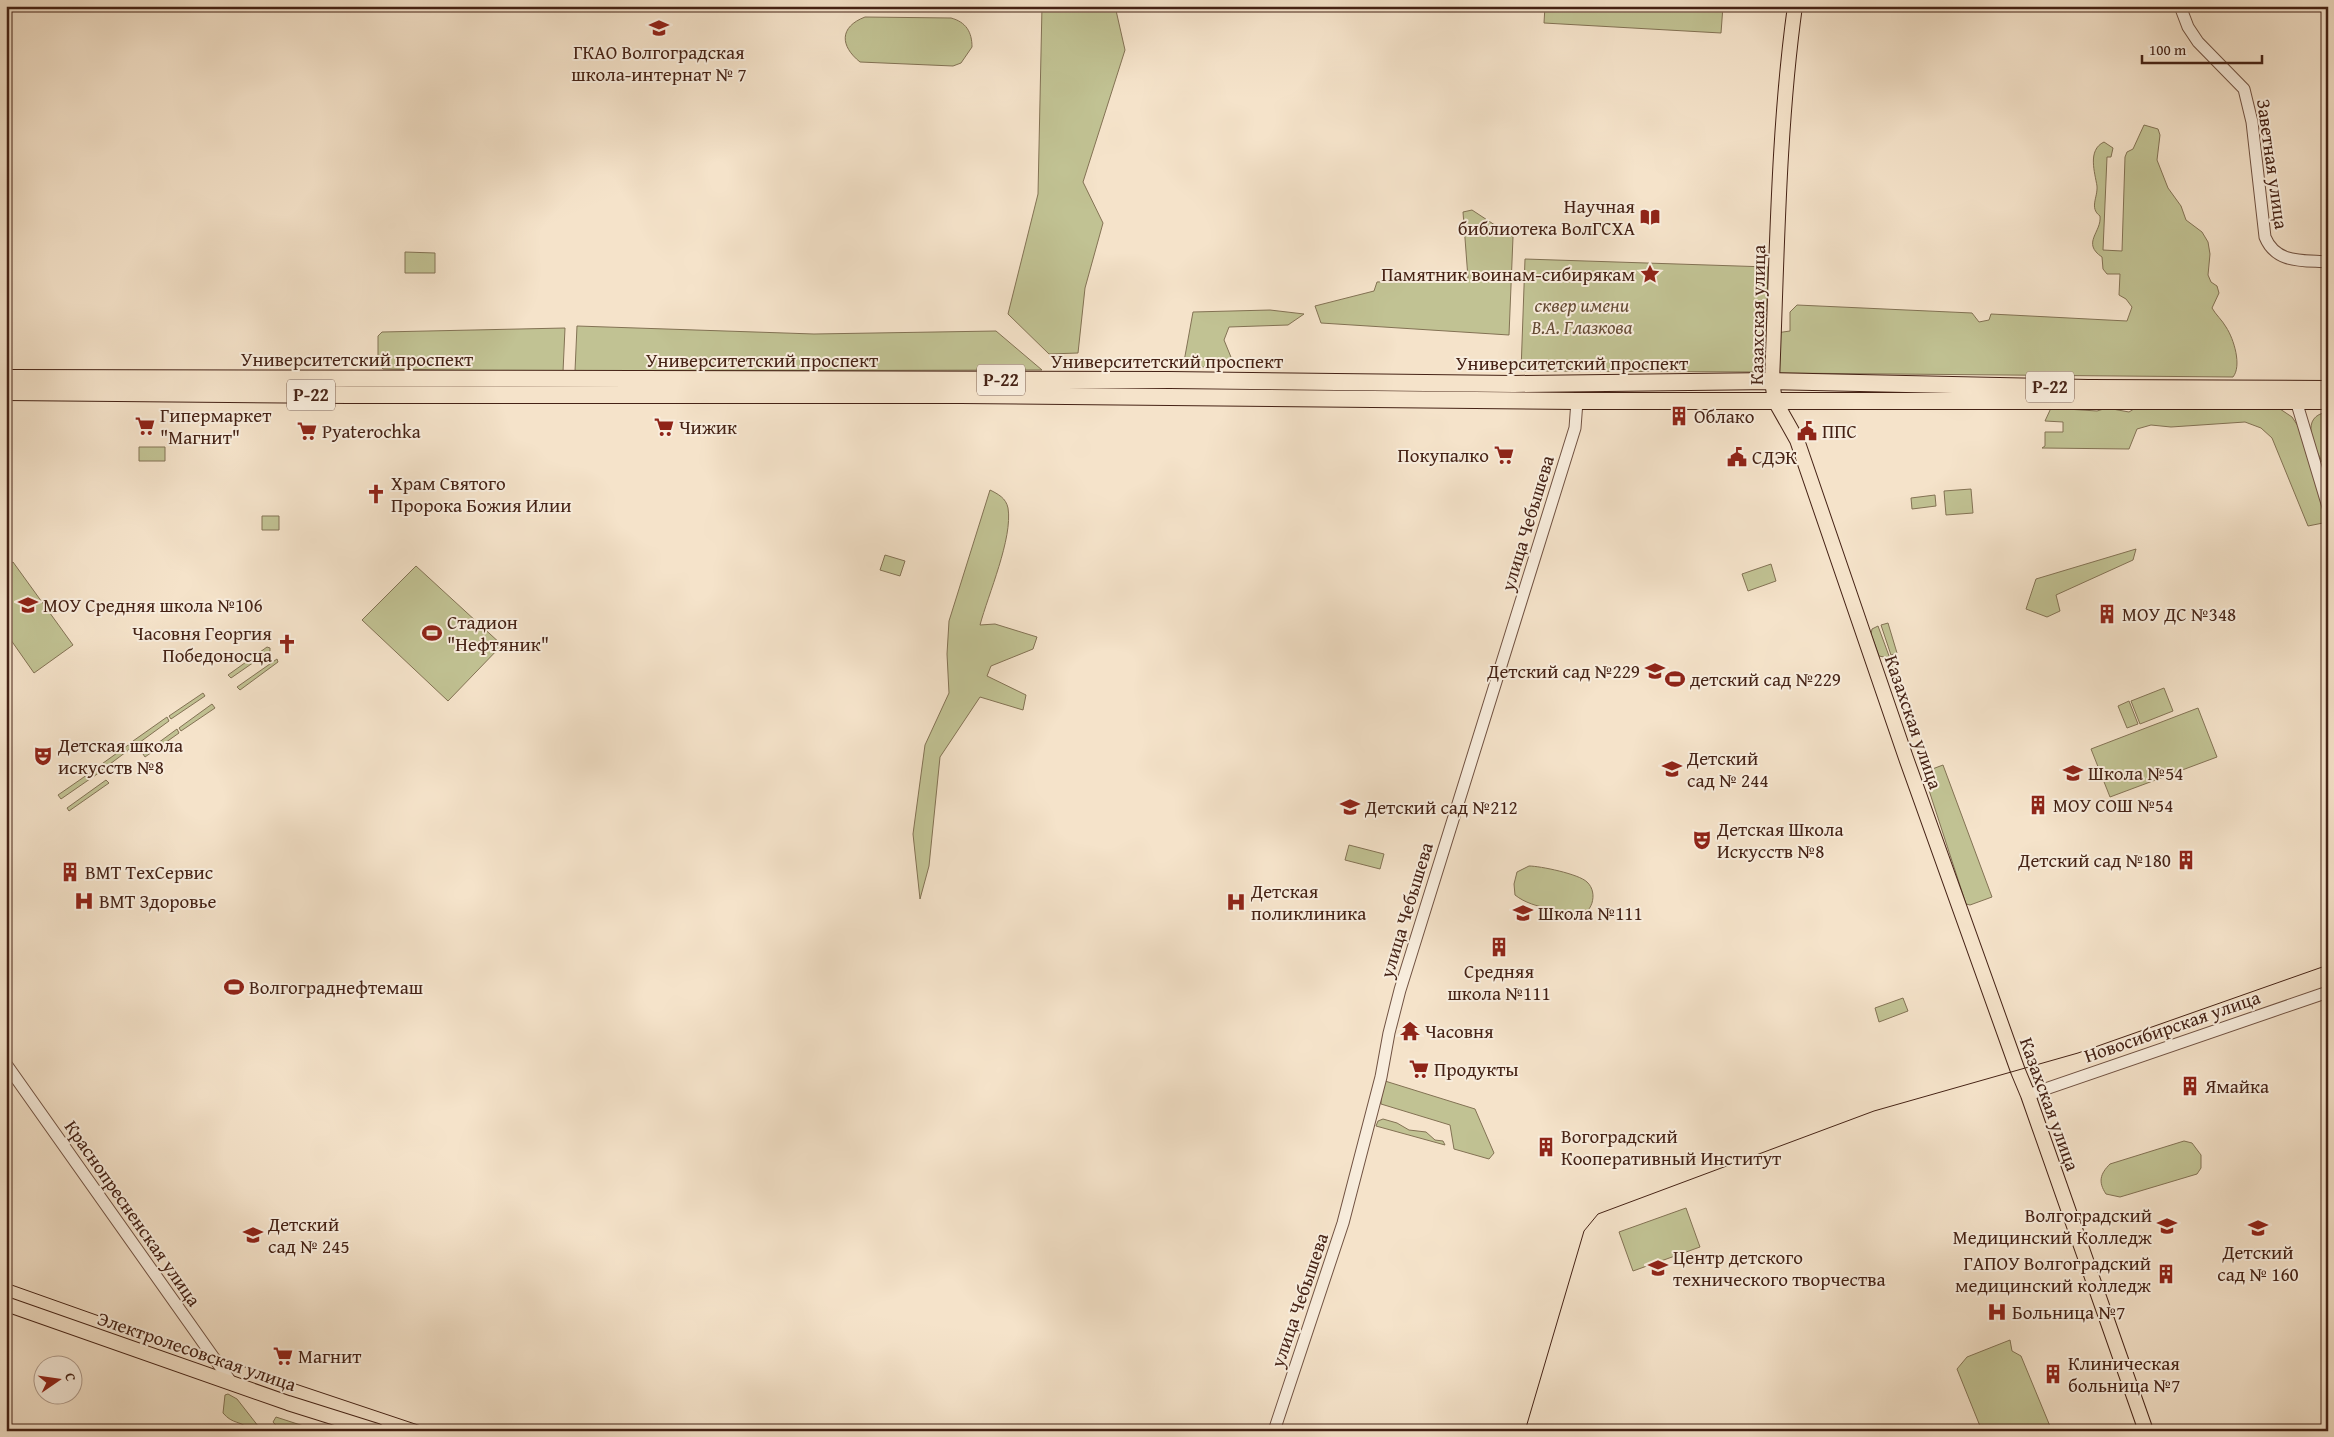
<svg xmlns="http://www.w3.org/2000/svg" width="2334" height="1437" font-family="'Gentium Book Plus',serif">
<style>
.green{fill:#c1c293;stroke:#837254}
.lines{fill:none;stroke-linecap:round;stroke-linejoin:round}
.minor-casing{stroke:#715242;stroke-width:13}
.major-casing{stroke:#452215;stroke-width:16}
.highway-casing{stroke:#452215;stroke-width:18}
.minor{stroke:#f8eddd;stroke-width:11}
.major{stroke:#f5e3ca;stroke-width:14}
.highway{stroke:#f5e3ca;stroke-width:16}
.tram{stroke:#452215;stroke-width:1}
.labels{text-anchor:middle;stroke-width:4;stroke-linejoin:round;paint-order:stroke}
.shield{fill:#f8eddd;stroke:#7b5f51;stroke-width:1}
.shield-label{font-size:18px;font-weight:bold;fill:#452215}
.poi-label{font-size:19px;fill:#452215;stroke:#f8eddd;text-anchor:start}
.street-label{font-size:19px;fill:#452215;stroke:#f8eddd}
.park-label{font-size:19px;font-style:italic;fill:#644a34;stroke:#f8eddd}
</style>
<rect width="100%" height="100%" fill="#f5e3ca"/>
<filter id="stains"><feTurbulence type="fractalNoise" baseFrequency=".004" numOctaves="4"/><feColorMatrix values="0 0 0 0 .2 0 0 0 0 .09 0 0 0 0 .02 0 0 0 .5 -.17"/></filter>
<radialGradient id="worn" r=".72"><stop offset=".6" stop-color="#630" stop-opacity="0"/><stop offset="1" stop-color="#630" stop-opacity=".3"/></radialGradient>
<path class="green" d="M 1042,6 L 1115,6 L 1125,50 L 1083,182 L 1103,223 L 1085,288 L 1078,353 L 1049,354 L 1008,314 L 1038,194 Z
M 1545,6 L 1723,6 L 1721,33 L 1544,23 Z
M 865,17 L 951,18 C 966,22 972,32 972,47 L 961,63 L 953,66 L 860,62 C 840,46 839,27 865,17 Z
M 2144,125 L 2158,129 L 2160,135 L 2157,160 L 2168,188 L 2181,206 L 2186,220 L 2202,232 L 2208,242 L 2210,254 L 2208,275 L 2211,282 L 2217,286 L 2219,293 L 2212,308 C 2216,315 2222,320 2226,327 C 2234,339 2242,366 2233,377 L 1779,373 L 1776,333 L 1790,331 L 1790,312 L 1797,305 L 1972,313 L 1979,322 L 1989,320 L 1991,314 L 2127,321 L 2132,307 L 2126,299 L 2119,295 L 2120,274 L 2107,274 L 2103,269 L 2102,257 C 2081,243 2102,232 2100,216 C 2089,208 2098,197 2097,186 C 2095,173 2087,150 2104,142 L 2113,148 L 2111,157 L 2107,157 L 2103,250 L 2122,251 L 2125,157 L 2127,152 L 2133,149 Z
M 1472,210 L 1513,237 L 1509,335 L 1321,323 L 1315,306 L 1374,291 L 1377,282 L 1468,278 L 1463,212 Z
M 405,252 L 435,253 L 435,273 L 405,273 Z
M 1525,259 L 1768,267 L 1765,372 L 1521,371 Z
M 1270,310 L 1304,314 L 1288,325 L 1229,327 L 1224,340 L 1235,367 L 1183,367 L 1193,312 Z
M 577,326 L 814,334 L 996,331 L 1042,370 L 575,371 Z
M 565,328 L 563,372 L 383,369 L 378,363 L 378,336 L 382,332 Z
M 2137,407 L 2182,409 L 2277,407 L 2292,417 L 2298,426 L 2328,522 L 2308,526 L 2272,438 L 2261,428 L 2245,422 L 2171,427 L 2151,425 L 2137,429 L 2129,449 L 2042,448 L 2045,446 L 2045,432 L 2063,432 L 2063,422 L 2045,421 L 2051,408 L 2097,411 L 2107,408 L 2129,412 Z
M 2328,412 L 2328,463 L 2322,462 C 2314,445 2299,416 2328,412 Z
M 139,447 L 165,447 L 165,461 L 139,461 Z
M 1971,489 L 1973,513 L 1946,515 L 1944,491 Z
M 990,490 C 998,494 1006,498 1008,508 C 1013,538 988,595 980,625 L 995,624 L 1037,637 L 1033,649 L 991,666 L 987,676 L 1026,695 L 1023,710 L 980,697 L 940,757 L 929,866 L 920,899 L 913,834 L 925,745 L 949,693 L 947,654 L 949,621 Z
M 1935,495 L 1936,506 L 1912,509 L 1911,498 Z
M 262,516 L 279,516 L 279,530 L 262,530 Z
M 2136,549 L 2133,560 L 2056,595 L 2060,611 L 2047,617 L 2026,609 L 2036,579 Z
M 885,555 L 905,561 L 900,576 L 880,570 Z
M 13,562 L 73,645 L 34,673 L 6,633 L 6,566 Z
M 1771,564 L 1776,581 L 1748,591 L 1742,574 Z
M 416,566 L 502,645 L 448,701 L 362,620 Z
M 1888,623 L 1897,653 L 1891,655 L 1881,625 Z
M 1878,626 L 1896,675 L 1894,678 L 1899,692 L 1896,693 L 1884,657 L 1879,656 L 1871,634 L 1872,629 Z
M 267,647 L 270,648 L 270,651 L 231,678 L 228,675 Z
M 277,659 L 278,662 L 240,690 L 237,687 Z
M 2164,688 L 2173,711 L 2140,724 L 2131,701 Z
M 203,693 L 205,696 L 171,719 L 169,716 Z
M 2129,701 L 2138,724 L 2127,728 L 2118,706 Z
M 212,704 L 215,708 L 181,731 L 179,728 Z
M 2198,708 L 2217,757 L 2110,797 L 2091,749 Z
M 167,717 L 169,721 L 136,745 L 133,741 Z
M 177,729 L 179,733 L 145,757 L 143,754 Z
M 131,743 L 134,746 L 102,770 L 99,766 Z
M 1943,765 L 1992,897 L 1970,905 L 1966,904 L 1925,778 L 1927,771 Z
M 97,768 L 100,772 L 61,799 L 58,795 Z
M 106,780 L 109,783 L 69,811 L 67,808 Z
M 1349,845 L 1384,854 L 1380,869 L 1345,860 Z
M 1529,866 C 1540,866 1579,874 1587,882 C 1599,893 1592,916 1575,917 C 1568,917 1557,912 1550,909 C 1537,906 1525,903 1515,895 L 1514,884 L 1517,872 Z
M 1903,998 L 1908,1011 L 1879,1022 L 1875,1008 Z
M 1381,1077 L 1385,1081 L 1475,1109 L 1494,1153 L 1489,1159 L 1454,1149 L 1450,1125 L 1381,1104 Z
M 1383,1119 L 1397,1123 L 1409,1130 L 1426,1132 L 1435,1140 L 1443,1141 L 1445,1145 L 1376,1126 L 1378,1121 Z
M 2184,1141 L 2192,1143 L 2201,1155 L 2201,1168 L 2197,1174 L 2120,1197 L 2106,1194 C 2098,1182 2100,1174 2110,1164 Z
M 1686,1208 L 1700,1247 L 1633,1271 L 1619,1232 Z
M 2010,1340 L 2012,1351 L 2021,1356 L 2052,1431 L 1982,1431 L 1957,1369 L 1967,1357 Z
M 228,1394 L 237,1399 L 262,1431 L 249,1430 C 241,1420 233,1425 223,1413 L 225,1395 Z
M 276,1417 L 319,1431 L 281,1431 L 273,1422 Z"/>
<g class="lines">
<defs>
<path id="minor" d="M 2180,6 L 2188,27 L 2198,42 L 2244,89 L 2252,122 L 2265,237 C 2276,264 2303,260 2328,262
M 2294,394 L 2328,507
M 6,1064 L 231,1382
M 2028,1095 L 2328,992
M 1274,1431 L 1343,1223 L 1381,1077 L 1389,1033 L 1400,990 L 1575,428 L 1577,401"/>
<path id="major" d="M 1795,6 C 1778,128 1777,258 1772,381 L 1775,401 L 1797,440 L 1906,758 L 2018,1071 L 2028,1095 L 2146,1431
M 6,1304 L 288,1403 L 377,1431"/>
<path id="highway" d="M 6,378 L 1169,380 L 1514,384 L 1772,381 L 2088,388 L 2328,389
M 6,392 L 348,395 L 961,395 L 1577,401 L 2328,401"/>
</defs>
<use href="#minor" class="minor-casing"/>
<use href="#major" class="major-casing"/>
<use href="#highway" class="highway-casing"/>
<use href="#minor" class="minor"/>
<use href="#major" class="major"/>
<use href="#highway" class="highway"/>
<path class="tram" d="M 6,1283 L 212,1356 L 436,1431
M 1525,1431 L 1584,1231 L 1598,1214 L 1874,1111 L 2078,1053 L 2328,965"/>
</g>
<defs>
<symbol id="school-bare" viewBox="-9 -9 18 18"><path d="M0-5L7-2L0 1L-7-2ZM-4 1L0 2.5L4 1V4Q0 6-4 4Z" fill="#8f2418" stroke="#f8eddd" stroke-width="2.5" paint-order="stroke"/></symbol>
<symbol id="library-bare" viewBox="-9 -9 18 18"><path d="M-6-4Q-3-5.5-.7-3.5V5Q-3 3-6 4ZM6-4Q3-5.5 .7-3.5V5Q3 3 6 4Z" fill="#8f2418" stroke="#f8eddd" stroke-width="2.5" paint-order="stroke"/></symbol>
<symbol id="sight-bare" viewBox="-9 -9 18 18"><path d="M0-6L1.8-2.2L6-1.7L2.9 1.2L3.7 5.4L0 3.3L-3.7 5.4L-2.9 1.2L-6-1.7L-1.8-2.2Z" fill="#8f2418" stroke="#f8eddd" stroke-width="2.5" paint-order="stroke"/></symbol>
<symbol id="building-bare" viewBox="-9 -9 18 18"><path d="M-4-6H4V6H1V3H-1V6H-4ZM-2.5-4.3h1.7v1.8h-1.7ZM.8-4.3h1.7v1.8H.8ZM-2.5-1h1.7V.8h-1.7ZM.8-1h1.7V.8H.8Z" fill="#8f2418" stroke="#f8eddd" stroke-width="2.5" paint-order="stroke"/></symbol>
<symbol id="supermarket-bare" viewBox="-9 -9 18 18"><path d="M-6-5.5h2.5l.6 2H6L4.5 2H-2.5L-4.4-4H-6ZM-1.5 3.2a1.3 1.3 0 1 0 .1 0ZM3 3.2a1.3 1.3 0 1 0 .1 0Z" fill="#8f2418" stroke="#f8eddd" stroke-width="2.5" paint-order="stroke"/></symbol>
<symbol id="civic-bare" viewBox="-9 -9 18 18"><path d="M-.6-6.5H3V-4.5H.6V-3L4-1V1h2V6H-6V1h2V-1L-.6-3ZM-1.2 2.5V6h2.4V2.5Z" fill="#8f2418" stroke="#f8eddd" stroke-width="2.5" paint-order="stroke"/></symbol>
<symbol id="church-bare" viewBox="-9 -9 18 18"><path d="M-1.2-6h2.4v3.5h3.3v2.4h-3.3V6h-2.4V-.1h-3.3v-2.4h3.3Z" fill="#8f2418" stroke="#f8eddd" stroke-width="2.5" paint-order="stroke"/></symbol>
<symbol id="stadium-bare" viewBox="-9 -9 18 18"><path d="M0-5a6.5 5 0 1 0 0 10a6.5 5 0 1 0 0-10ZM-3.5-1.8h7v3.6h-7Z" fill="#8f2418" stroke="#f8eddd" stroke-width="2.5" paint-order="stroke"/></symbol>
<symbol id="theatre-bare" viewBox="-9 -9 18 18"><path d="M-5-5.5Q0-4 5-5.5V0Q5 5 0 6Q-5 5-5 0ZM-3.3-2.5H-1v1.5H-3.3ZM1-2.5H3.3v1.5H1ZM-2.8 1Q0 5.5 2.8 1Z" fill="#8f2418" stroke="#f8eddd" stroke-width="2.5" paint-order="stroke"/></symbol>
<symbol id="hospital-bare" viewBox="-9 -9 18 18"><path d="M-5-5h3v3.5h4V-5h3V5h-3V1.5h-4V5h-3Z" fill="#8f2418" stroke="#f8eddd" stroke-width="2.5" paint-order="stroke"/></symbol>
<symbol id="temple-bare" viewBox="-9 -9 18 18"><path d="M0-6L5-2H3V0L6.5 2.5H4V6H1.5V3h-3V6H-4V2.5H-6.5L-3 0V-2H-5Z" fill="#8f2418" stroke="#f8eddd" stroke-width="2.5" paint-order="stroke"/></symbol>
<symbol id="university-bare" viewBox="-9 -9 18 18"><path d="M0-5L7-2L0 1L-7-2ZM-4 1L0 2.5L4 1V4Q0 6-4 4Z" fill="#8f2418" stroke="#f8eddd" stroke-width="2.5" paint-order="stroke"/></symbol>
</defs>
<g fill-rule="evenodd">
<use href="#school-bare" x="645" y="14" width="28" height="28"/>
<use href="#library-bare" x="1636" y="203" width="28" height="28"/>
<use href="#sight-bare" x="1636" y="260" width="28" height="28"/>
<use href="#building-bare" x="1665" y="402" width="28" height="28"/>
<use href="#supermarket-bare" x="131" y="412" width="28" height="28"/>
<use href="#supermarket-bare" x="650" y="413" width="28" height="28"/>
<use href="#supermarket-bare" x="293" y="417" width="28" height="28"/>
<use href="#civic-bare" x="1793" y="417" width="28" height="28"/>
<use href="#supermarket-bare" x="1490" y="441" width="28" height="28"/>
<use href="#civic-bare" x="1723" y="443" width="28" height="28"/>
<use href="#church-bare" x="362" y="480" width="28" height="28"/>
<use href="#school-bare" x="14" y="591" width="28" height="28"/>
<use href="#building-bare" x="2093" y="600" width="28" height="28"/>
<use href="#stadium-bare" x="418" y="619" width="28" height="28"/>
<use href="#church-bare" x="273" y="630" width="28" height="28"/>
<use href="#school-bare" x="1641" y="657" width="28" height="28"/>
<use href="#stadium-bare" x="1661" y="665" width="28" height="28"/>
<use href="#theatre-bare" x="29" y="742" width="28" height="28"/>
<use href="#school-bare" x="1658" y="755" width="28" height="28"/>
<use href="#school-bare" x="2059" y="759" width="28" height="28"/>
<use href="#building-bare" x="2024" y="791" width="28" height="28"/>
<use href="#school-bare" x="1336" y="793" width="28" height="28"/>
<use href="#theatre-bare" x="1688" y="826" width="28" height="28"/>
<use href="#building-bare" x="2172" y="846" width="28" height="28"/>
<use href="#building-bare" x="56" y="858" width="28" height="28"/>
<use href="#hospital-bare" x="70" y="887" width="28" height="28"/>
<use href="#hospital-bare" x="1222" y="888" width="28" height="28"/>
<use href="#school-bare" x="1509" y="899" width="28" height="28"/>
<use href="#building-bare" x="1485" y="933" width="28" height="28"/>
<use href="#stadium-bare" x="220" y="973" width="28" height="28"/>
<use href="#temple-bare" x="1396" y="1017" width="28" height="28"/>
<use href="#supermarket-bare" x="1405" y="1055" width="28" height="28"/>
<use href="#building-bare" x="2176" y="1072" width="28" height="28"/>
<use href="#building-bare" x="1532" y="1133" width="28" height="28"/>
<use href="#university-bare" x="2153" y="1212" width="28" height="28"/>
<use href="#school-bare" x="2244" y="1214" width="28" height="28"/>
<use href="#school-bare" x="239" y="1221" width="28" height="28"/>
<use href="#school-bare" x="1644" y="1254" width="28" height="28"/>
<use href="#building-bare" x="2152" y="1260" width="28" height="28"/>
<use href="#hospital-bare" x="1983" y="1298" width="28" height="28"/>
<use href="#supermarket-bare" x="269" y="1342" width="28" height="28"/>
<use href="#building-bare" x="2039" y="1360" width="28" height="28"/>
</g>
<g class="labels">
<g class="shield">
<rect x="977" y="364.5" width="48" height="31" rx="4"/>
<rect x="2026" y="371.5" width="48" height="31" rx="4"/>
<rect x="287" y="379.5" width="48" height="31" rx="4"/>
</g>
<g class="shield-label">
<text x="1001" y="386">Р-22</text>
<text x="2050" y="393">Р-22</text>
<text x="311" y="401">Р-22</text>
</g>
<g class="poi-label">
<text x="659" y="59" text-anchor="middle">ГКАО Волгоградская<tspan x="659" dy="22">школа-интернат № 7</tspan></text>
<text x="1635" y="213" text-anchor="end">Научная<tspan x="1635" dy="22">библиотека ВолГСХА</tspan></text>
<text x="1635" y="281" text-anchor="end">Памятник воинам-сибирякам</text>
<text x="160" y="422">Гипермаркет<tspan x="160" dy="22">"Магнит"</tspan></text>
<text x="1694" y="423">Облако</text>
<text x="679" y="434">Чижик</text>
<text x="322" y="438">Pyaterochka</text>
<text x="1822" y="438">ППС</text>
<text x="1489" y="462" text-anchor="end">Покупалко</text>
<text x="1752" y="464">СДЭК</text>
<text x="391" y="490">Храм Святого<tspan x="391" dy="22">Пророка Божия Илии</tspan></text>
<text x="43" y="612">МОУ Средняя школа №106</text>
<text x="2122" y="621">МОУ ДС №348</text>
<text x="447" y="629">Стадион<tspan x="447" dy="22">"Нефтяник"</tspan></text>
<text x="272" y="640" text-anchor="end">Часовня Георгия<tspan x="272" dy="22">Победоносца</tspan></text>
<text x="1640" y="678" text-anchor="end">Детский сад №229</text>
<text x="1690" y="686">детский сад №229</text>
<text x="58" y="752">Детская школа<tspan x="58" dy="22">искусств №8</tspan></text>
<text x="1687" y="765">Детский<tspan x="1687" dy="22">сад № 244</tspan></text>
<text x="2088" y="780">Школа №54</text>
<text x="2053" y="812">МОУ СОШ №54</text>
<text x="1365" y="814">Детский сад №212</text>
<text x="1717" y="836">Детская Школа<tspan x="1717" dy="22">Искусств №8</tspan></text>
<text x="2171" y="867" text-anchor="end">Детский сад №180</text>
<text x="85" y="879">ВМТ ТехСервис</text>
<text x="1251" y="898">Детская<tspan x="1251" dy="22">поликлиника</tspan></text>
<text x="99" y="908">ВМТ Здоровье</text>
<text x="1538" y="920">Школа №111</text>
<text x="1499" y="978" text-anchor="middle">Средняя<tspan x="1499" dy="22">школа №111</tspan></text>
<text x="249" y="994">Волгограднефтемаш</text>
<text x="1425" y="1038">Часовня</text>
<text x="1434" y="1076">Продукты</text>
<text x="2205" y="1093">Ямайка</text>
<text x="1561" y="1143">Вогоградский<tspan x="1561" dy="22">Кооперативный Институт</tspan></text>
<text x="2152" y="1222" text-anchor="end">Волгоградский<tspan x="2152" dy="22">Медицинский Колледж</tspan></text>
<text x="268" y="1231">Детский<tspan x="268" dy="22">сад № 245</tspan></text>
<text x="2258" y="1259" text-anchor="middle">Детский<tspan x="2258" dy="22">сад № 160</tspan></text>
<text x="1673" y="1264">Центр детского<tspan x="1673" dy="22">технического творчества</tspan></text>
<text x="2151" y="1270" text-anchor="end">ГАПОУ Волгоградский<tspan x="2151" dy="22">медицинский колледж</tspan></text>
<text x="2012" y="1319">Больница №7</text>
<text x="298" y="1363">Магнит</text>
<text x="2068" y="1370">Клиническая<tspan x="2068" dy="22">больница №7</tspan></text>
</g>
<g class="street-label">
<text transform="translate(2273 164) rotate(82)" y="7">Заветная улица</text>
<text transform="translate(1757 315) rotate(-89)" y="7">Казахская улица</text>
<text x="357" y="366">Университетский проспект</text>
<text x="762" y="367">Университетский проспект</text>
<text x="1167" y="368">Университетский проспект</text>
<text x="1572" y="370">Университетский проспект</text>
<text transform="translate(1527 523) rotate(-73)" y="7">улица Чебышева</text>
<text transform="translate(1914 722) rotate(71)" y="7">Казахская улица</text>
<text transform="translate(1406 910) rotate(-73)" y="7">улица Чебышева</text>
<text transform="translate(2172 1026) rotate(-19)" y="7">Новосибирская улица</text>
<text transform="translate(2050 1104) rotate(70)" y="7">Казахская улица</text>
<text transform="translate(133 1213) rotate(55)" y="7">Краснопресненская улица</text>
<text transform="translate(1299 1300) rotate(-71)" y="7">улица Чебышева</text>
<text transform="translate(197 1351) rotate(19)" y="7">Электролесовская улица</text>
</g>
<g class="park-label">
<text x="1582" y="312">сквер имени<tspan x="1582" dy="22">В.А. Глазкова</tspan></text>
</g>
</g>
<rect width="2334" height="1437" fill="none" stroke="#f5e3ca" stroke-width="25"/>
<rect x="8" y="8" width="2319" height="1422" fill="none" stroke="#452215" stroke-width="2.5"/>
<rect x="12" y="12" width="2309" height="1412" fill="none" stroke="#452215"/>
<g transform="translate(58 1380) rotate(77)"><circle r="24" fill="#f8eddd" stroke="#b09c8d"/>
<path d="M0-4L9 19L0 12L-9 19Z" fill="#8f2418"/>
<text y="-8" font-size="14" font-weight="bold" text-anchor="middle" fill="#452215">С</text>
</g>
<path d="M2142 55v8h120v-8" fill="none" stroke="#452215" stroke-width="2.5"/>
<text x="2149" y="55" font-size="15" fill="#452215" stroke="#f8eddd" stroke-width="4" paint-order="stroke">100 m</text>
<rect width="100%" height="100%" filter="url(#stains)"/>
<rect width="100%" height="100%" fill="url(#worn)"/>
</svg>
